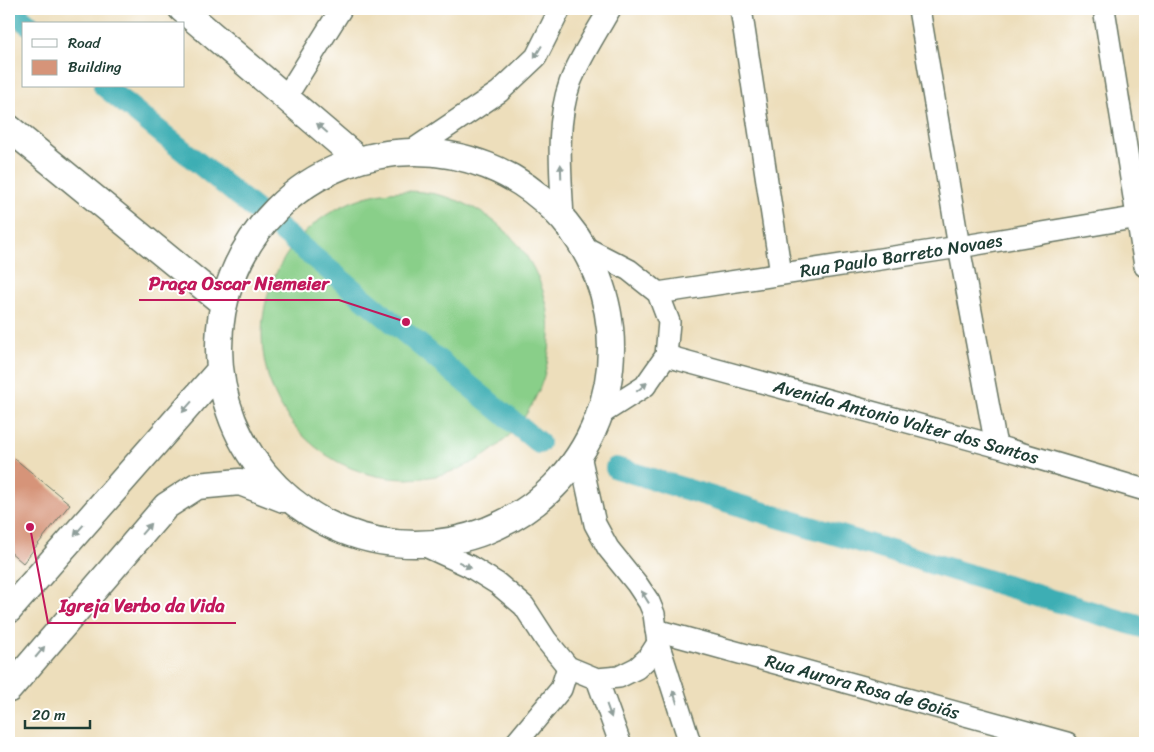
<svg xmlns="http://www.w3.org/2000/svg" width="1154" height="752" font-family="Sriracha,sans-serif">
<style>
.green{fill:#89cf89;stroke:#54865e}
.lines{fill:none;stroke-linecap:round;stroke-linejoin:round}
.canal{stroke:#3daeb4;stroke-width:22}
.building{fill:#d69479}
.minor-casing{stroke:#677563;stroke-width:24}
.tertiary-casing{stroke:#677563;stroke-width:29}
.minor{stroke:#fff;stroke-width:21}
.tertiary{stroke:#fff;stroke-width:26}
.oneway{fill:#8f9e9a}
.labels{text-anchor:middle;stroke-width:4;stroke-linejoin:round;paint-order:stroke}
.street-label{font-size:18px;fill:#1f3d34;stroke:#fff}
.leader{fill:none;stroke:#c2185b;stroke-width:2}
.callout-dot{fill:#c2185b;stroke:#fff;stroke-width:2}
.callout-label{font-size:19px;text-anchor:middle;font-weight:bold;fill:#c2185b;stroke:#fff;stroke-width:4;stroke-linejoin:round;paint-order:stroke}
</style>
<rect width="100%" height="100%" fill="#fff"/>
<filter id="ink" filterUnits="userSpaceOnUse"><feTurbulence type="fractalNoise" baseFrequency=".02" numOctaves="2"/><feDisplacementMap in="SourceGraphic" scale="10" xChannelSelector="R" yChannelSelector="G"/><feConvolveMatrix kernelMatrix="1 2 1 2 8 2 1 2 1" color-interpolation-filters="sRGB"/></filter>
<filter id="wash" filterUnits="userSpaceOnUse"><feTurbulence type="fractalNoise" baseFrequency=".0096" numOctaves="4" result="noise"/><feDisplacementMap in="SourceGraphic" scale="20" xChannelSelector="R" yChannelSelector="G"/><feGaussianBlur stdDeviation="1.12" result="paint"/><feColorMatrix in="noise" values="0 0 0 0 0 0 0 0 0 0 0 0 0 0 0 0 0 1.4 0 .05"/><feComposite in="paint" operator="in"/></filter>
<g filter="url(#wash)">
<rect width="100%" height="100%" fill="#eddebb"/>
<path class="green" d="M262 335a144 144 0 1 1 288 0a144 144 0 1 1-288 0Z"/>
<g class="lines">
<path class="canal" d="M 10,9 L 28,24
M 104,86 L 256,210
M 277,227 L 539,443
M 616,468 L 1145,628"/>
</g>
<g id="blocks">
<path class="building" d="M 9,454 L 70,504 L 23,563 L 9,551 Z"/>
</g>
</g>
<g filter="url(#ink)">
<use href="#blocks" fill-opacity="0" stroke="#677563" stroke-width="1"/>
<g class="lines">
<defs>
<g id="minor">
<path d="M 741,9 L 781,274"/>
<path d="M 919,9 L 959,247 L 996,446"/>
<path d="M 1104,9 L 1145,266"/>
<path d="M 286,97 L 341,9"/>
<path d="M 410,152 L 499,92 L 536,57 L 560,9"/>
<path d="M 563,219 C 561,175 555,125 570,83 C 579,59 597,31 610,9"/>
<path d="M 584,247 L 629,270 L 658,293 L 669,322 L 666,356 L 645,386 L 601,414"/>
<path id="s1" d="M 658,293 L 959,247 L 1145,216"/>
<path id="s2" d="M 666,356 L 996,446 L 1145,490"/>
<path d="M 580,455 L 595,524 L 608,548 L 637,584 L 649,602 L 654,614 L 658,643 L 690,743"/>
<path d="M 421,544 L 469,566 L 498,584 L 524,606 L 546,640 L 568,667 L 597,679 L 619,677 L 637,668 L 649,657 L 658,643"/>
<path id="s3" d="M 656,630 L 1067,743"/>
<path d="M 597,679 L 620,743"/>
<path d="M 516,743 L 561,689 L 568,667"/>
</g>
<path id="tertiary" d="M 182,9 L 359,160
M 9,128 L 223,303
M219 348a196 196 0 1 1 392 0a196 196 0 1 1-392 0Z
M 9,610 L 219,371
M 9,689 L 166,506 L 197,486 L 240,482 L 284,499"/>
</defs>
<use href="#minor" class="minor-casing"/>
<use href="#tertiary" class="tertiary-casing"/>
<use href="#minor" class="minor"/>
<use href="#tertiary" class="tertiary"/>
</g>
<defs><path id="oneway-solid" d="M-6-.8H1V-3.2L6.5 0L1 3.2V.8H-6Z" transform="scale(1.25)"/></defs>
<g class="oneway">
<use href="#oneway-solid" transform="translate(538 52) rotate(121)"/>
<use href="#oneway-solid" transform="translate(322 128) rotate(-139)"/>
<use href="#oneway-solid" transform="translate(561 171) rotate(-92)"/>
<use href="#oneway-solid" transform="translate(642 387) rotate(-40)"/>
<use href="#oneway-solid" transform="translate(187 407) rotate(131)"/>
<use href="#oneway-solid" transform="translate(146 529) rotate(-49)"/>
<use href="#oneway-solid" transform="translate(79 530) rotate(131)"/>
<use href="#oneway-solid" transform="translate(465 565) rotate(26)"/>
<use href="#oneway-solid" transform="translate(645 597) rotate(-122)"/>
<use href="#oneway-solid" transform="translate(40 652) rotate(-50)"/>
<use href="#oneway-solid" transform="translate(675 697) rotate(-108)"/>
<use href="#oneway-solid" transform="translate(609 711) rotate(70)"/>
</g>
</g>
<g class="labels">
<g class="street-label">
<text dy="6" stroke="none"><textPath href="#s1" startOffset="246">Rua Paulo Barreto Novaes</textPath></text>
<text dy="6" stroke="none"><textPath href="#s2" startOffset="249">Avenida Antonio Valter dos Santos</textPath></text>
<text dy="6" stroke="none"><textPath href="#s3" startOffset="214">Rua Aurora Rosa de Goiás</textPath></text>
</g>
</g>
<path class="leader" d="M406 322L339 300H139M30 527L48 623H236"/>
<g class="callout-dot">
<circle cx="406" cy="322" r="5"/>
<circle cx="30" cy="527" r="5"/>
</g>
<g class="callout-label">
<text x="239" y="290">Praça Oscar Niemeier</text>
<text x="142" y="612">Igreja Verbo da Vida</text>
</g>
<rect width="1154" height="752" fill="none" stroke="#fff" stroke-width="30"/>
<rect x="22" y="22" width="162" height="65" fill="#ffffff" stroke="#a5b1ae"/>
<rect x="32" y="39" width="25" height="8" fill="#ffffff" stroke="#a5b1ae"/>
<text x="68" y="48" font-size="15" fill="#1f3d34">Road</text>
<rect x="32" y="60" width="25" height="15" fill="#d69479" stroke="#a5b1ae"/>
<text x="68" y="72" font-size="15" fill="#1f3d34">Building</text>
<path d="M25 720v8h65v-8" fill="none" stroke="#1f3d34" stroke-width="2.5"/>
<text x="32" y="720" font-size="15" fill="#1f3d34" stroke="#ffffff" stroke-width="4" paint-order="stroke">20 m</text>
</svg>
